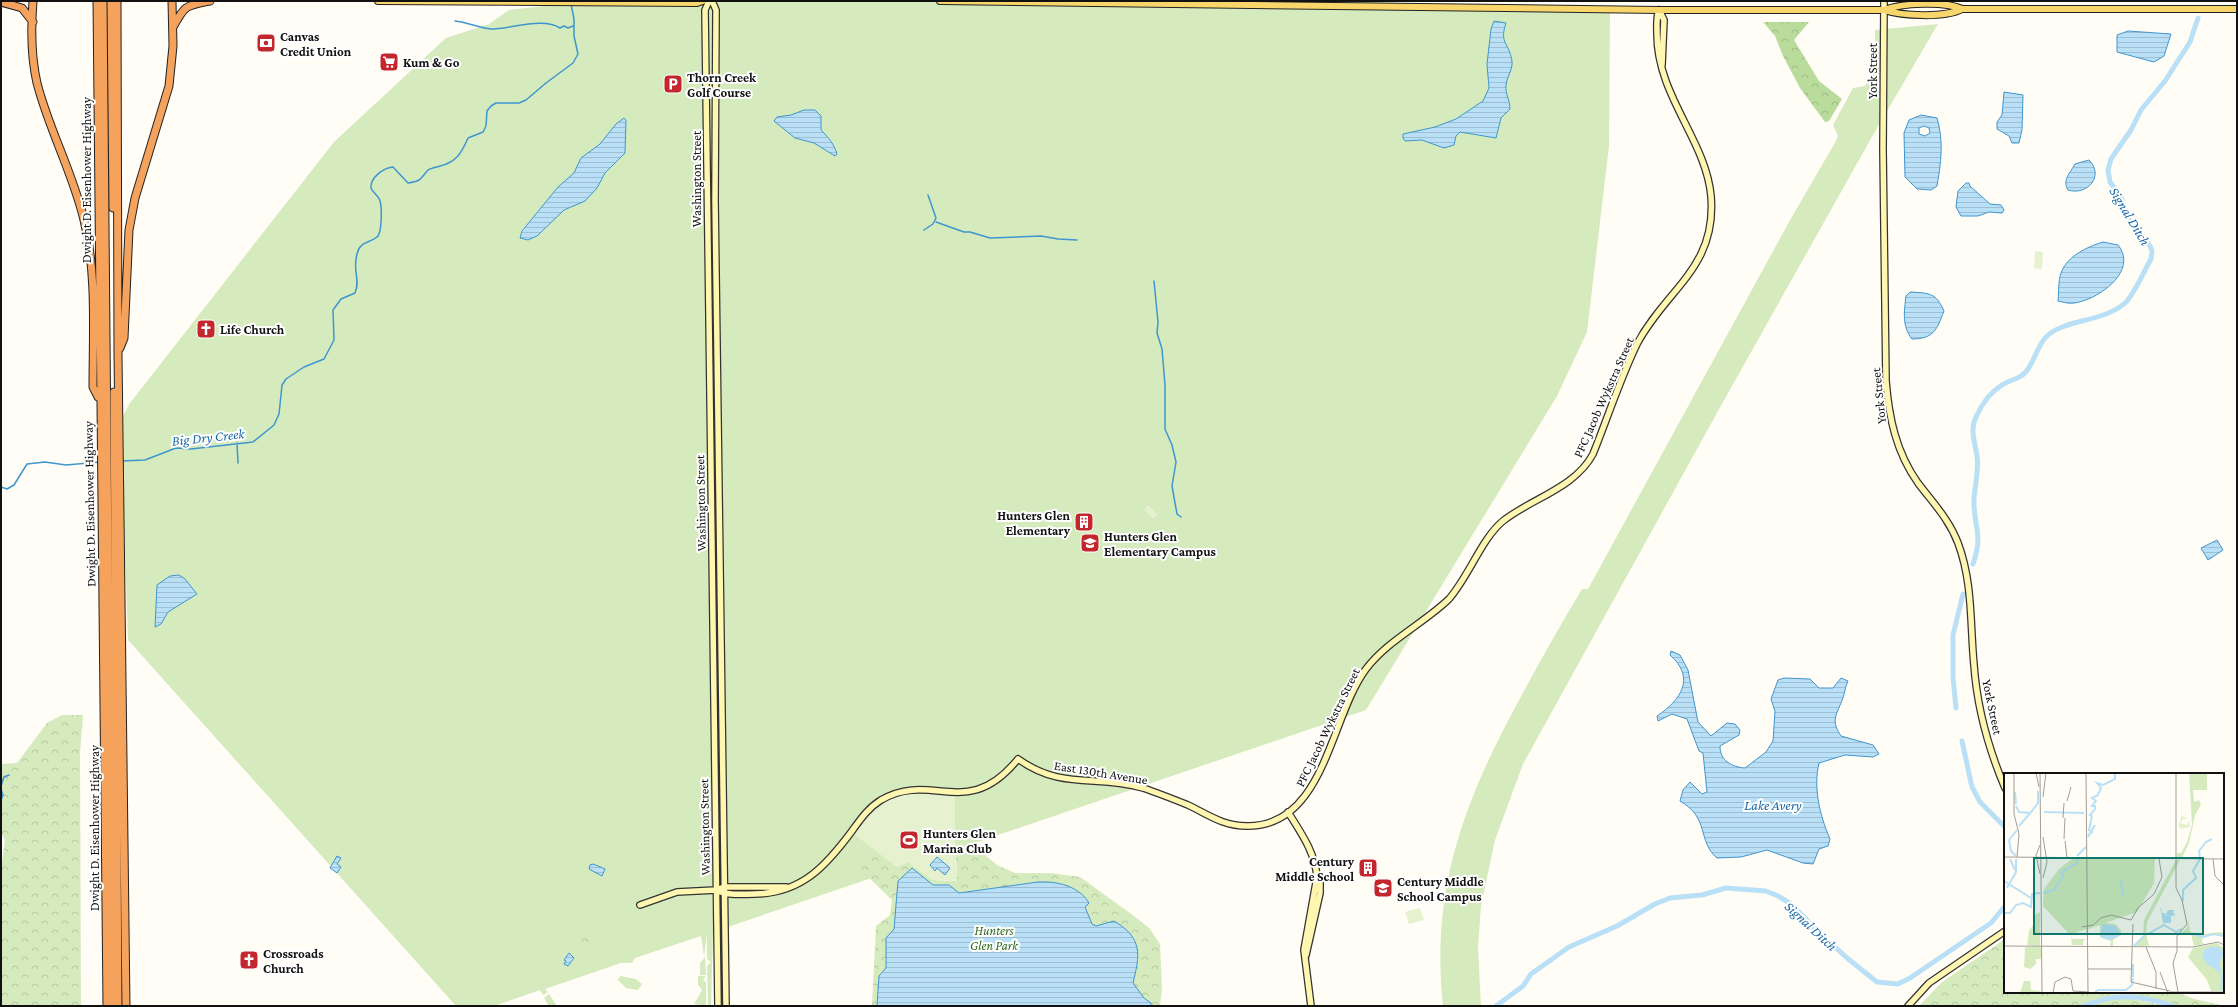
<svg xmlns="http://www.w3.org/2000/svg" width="2238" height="1007" font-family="'Crimson Pro',serif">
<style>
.grass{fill:#d5ebbd}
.forest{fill:url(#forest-crowns)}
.park{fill:url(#park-crowns)}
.pitch{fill:#e6f2cf}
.water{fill:url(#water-rules);stroke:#3f96cf;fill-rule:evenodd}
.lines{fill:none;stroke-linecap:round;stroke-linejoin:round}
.stream{stroke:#3f96cf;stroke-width:1.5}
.canal{stroke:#b9e0f7;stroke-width:5}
.secondary-casing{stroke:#333;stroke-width:8}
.primary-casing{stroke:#222;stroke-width:8}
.highway-casing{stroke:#222;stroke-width:9}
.secondary{stroke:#fff6b0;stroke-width:5.5}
.primary{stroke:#f9d66b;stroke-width:6}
.highway{stroke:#f5a25d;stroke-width:7}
.labels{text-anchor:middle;stroke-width:4;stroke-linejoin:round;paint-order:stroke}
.poi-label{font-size:13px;font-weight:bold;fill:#111;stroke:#fff;text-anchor:start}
.street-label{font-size:13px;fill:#111;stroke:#fff}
.park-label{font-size:13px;font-style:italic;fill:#2f6b1f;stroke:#fff}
.water-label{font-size:14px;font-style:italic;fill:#1768a6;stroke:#fff}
.inset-river{fill:none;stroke:#b9e0f7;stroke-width:2}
.inset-road{fill:none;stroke:#a09f9a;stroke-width:1}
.view{fill:#0f766e;fill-opacity:0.15;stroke:#0f766e;stroke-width:2}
.inset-edge{fill:none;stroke:#111;stroke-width:2}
</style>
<defs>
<pattern id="forest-crowns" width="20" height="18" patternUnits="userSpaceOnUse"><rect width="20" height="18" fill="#b9dc9c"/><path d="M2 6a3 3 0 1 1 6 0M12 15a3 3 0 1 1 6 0" fill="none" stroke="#9ebc85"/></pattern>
<pattern id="park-crowns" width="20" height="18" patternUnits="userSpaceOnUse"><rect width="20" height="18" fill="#d5ebbd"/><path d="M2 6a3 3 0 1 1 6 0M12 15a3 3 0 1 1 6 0" fill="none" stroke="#b6c8a1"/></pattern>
<pattern id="water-rules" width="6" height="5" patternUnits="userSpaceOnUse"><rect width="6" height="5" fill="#b9e0f7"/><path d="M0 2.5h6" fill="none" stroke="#9ebfd3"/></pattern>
</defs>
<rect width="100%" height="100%" fill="#fffdf5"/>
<path class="grass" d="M 588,1 L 1342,1 L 1610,10 L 1609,146 L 1587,332 L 1557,396 L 1366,710 L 713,932 L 711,1006 L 708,1006 L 707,966 L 711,962 L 707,959 L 707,934 L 704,956 L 701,936 L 635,958 L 632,963 L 621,963 L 545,989 L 548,992 L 543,995 L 540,990 L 494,1006 L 456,1006 L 128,640 L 121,438 L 123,416 L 130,403 L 334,142 L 446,38 L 489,24 L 509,10 Z
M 1938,24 L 1873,135 L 1723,402 L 1523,764 L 1495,840 L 1481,906 L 1478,947 L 1481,1006 L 1443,1006 C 1430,883 1467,795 1525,689 C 1543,656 1562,622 1582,589 L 1588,589 L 1789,222 L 1836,141 L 1838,136 L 1833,125 L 1853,88 L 1865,86 L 1875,68 L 1875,30 Z
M 705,957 L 706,975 L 700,975 L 700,963 Z
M 620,976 L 636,979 L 642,984 L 638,990 L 626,988 L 618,980 Z
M 698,976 L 706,976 L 703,979 L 706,983 L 706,1006 L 694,1004 L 702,990 L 698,985 Z
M 549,994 L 557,1006 L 549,1006 L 544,998 Z"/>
<path class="forest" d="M 1763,22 L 1809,22 L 1794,40 L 1819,81 L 1842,99 L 1829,121 L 1825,122 L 1800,88 L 1783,56 L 1775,36 Z"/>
<path class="park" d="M 62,715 L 83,715 L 80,753 L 81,1006 L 1,1006 L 1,870 L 5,840 L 1,833 L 1,764 L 17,763 L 47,723 Z
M 955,849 L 979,850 L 997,865 L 1015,873 L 1051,873 L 1080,877 L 1134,916 L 1149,928 L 1160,944 L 1162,989 L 1160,1006 L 872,1006 L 876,926 L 890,915 L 892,900 L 861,870 L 875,850 L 897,867 L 908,862 L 933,880 L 957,881 Z
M 580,932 L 596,944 L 592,949 L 576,939 Z
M 2005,939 L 2005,992 L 2176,992 L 2194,999 L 2225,1006 L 2177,1006 L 2167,1002 L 2121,993 L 2077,1006 L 1919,1006 L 1942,982 Z
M 2120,996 L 2166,1006 L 2091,1006 Z"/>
<path class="pitch" d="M 2035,251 L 2043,252 L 2042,269 L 2034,268 Z
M 1148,505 L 1158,515 L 1153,519 L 1144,510 Z
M 898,792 L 955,793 L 955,862 L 957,862 L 957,881 L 933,880 L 908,862 L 897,867 L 851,832 L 866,813 Z
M 1420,908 L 1424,920 L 1409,924 L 1405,912 Z"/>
<path class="water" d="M 1494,21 L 1506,23 C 1499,44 1509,42 1512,61 C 1513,69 1507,77 1506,85 C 1505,94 1510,100 1510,109 L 1501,118 L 1496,138 L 1460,132 L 1456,136 L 1454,145 L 1444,148 L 1422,140 L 1405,141 L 1403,138 L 1403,134 L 1435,127 L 1456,119 L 1483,101 L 1489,88 L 1487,64 L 1491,29 Z
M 2128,31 L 2171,34 L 2164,56 L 2154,62 L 2117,52 L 2117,35 Z
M 2004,92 L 2023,95 L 2022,130 L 2019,143 L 2012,143 L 2009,136 L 1997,129 L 1997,122 L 2002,115 Z
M 804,110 L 815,110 L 821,116 L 821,130 C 829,138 834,144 837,154 L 835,156 L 814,143 L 795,138 L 774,121 L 777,117 L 791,115 Z
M 1921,115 L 1937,118 C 1944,142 1941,162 1937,186 L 1931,190 L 1917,189 L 1905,177 L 1904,133 L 1909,120 ZM 1924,126 L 1929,128 L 1930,133 L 1925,136 L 1919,134 L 1919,128 Z
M 624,118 L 626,120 L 625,153 L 605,173 L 597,188 L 585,201 L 564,210 L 537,236 L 528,240 L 520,238 L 522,231 L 558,187 L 574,173 L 581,158 L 600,144 L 616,124 Z
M 2089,160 C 2105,176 2087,196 2068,190 C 2062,180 2070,173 2075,164 Z
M 1966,183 L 1969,183 L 1970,186 L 1990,204 L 2001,205 L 2004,210 L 2002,213 L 1989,212 L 1978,216 L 1961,216 L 1956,207 L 1958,191 Z
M 2103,242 L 2118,245 C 2139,271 2098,300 2074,303 C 2069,304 2063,302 2058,301 C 2059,292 2058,281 2061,273 C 2067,256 2087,247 2103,242 Z
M 1910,292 C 1930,293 1936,293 1944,311 C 1937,329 1934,339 1912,339 C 1902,327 1904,311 1906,296 Z
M 2217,540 L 2223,550 L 2208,560 L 2201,548 Z
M 179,575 L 185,579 L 197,594 L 168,612 L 161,624 L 155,627 L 157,585 L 170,576 Z
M 1671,651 L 1680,655 L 1688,670 L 1698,722 L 1711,736 L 1727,723 L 1735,724 L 1740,730 L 1739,735 L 1720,746 C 1720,761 1732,767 1745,768 L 1766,752 L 1773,741 L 1775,711 L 1771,699 L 1778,680 L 1784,678 L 1810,679 L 1819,688 L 1833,688 L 1841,678 L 1848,681 C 1845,687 1845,692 1843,698 C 1837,714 1830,720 1841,736 L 1873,745 L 1879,754 L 1873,757 L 1845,755 L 1819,763 C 1813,788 1820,816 1830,839 L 1828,846 L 1819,849 L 1813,864 L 1803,863 L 1767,850 L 1741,857 L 1717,858 C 1697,841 1710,818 1680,801 L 1683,790 L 1690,782 L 1702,794 L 1707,792 L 1703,753 L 1699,751 L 1687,719 L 1672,714 L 1658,721 L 1657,716 C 1681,700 1696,678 1670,655 Z
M 337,856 L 341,858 L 337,864 L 341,867 L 337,873 L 330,868 Z
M 937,857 L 950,868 L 945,875 L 937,868 L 935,871 L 930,865 Z
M 593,864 L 605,869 L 602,876 L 589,869 L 590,865 Z
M 912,868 L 933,885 L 949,885 L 959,893 L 1038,882 C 1057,881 1079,886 1089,903 L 1085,907 L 1092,924 L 1096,926 L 1114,921 C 1143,938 1140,955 1133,983 L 1144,998 L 1151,1003 L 1151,1006 L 877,1006 L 879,976 L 886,968 L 886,938 L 894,929 L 898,881 Z
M 569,953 L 574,958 L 568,966 L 564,964 L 566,961 L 564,960 Z"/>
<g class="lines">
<path class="stream" d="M 455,21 C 467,22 479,28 491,29 C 511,29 543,17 560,28 L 564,26 L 568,28 L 573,26
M 936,222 L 964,232 L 970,232 L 990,238 L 1041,236 L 1058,239 L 1077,240
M 924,230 L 933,224 L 936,218 L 928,195
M 1154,281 L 1158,322 L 1157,333 L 1162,349 L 1165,385 L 1165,429 L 1172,445 L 1176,462 L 1172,486 L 1177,514 L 1181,517
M 237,443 L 238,463
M 121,461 L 145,460 L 176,448 L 191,449 L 253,442 L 274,425 L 279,414 L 282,385 L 286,379 L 304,367 L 324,359 L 334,340 L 333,310 L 341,299 L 355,293 C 361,279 352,271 357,254 C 360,241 368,244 377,237 C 382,234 382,207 380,201 C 379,196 373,193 371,188 C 370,178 383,168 393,167 L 408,183 C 422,181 420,179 428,170 C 431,168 437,167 440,166 C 457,162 462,152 468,138 L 483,132 L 486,126 L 487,111 L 491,106 L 496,103 L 519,103 L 526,100 L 546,83 L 573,63 L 578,54 L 574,36 L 574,19 L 571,4
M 1,487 L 7,489 L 14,485 L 27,464 L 45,462 L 66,465 L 100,462
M 1,786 L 4,777 L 9,775
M 1,789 L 3,795 L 1,800"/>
<path class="canal" d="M 1973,564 C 1984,533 1973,527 1974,499 C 1975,485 1979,470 1977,456 C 1975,442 1969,429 1977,415 C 1982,404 1991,392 2002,385 C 2008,381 2015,380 2021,376 C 2033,369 2036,346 2047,336 C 2065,319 2104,322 2125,303 C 2134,295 2144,271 2151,259 L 2152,251 L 2150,246 L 2128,218 L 2121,197 L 2110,182 L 2108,170 L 2111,159 L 2131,130 L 2141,110 L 2165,81 L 2190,42 L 2198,18
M 1956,708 L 1953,677 L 1953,635 L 1963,594
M 1962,741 L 1972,787 L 1980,802 L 2005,827
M 2099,1001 C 2123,992 2150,998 2173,1006
M 1496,1006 L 1523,986 L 1531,974 L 1569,947 L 1617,926 L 1655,904 L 1670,898 L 1702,895 L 1726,888 L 1766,891 L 1778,896 L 1791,904 L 1805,918 L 1823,939 L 1832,944 L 1847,958 L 1877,982 L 1898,984 L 1910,978 L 1991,923 L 2005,906
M 2083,1006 L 2096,1002"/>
<defs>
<path id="secondary" d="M 709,1 L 705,10 L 718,1006
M 712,1 L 716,10 L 715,200 L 726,1006
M 1884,1 L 1883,149 L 1886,381 C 1889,418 1896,452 1918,483 C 1933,503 1949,519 1958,543 C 1973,583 1970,624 1974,665 C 1977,707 1989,750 2005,788
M 1659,10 L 1664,20 L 1662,65
M 1288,812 C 1301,833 1315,852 1317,877 L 1304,950 L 1311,1006
M 716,890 C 728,896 742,894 755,894 C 802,893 826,866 852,831 C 860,820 868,808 881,800 C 933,770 967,822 1018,759 C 1063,791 1096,774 1143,788 C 1158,793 1173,799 1188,805 C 1209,815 1223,826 1247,826 C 1325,827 1330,717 1366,669 C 1388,640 1423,624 1449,599 C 1469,576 1482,538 1503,521 C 1532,498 1575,488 1593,454 C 1608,417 1620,379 1637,344 C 1666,289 1717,268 1711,196 C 1706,140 1657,96 1657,34 C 1657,26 1656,17 1659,10
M 640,905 L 677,892 L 716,890 L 724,887 L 786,887
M 1306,955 L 1320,893 L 1320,883 L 1317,877
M 1908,1006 L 1929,983 L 2005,931"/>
<path id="primary" d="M 378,1 L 697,3 L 703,1
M 940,1 L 1659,10 L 1884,10 C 1902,16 1945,18 1962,9
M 1884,10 C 1902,3 1944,1 1962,9 L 2237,9"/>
<path id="highway" d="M 33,1 C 31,27 31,57 37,83 C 49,130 73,173 84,220 C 97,274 93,332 93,387 L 98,397
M 97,1 C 99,336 105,671 107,1006
M 103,1 L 112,1006
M 111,1 L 113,208
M 117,1 L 118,354 L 126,1006
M 1,2 L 22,8 L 33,22
M 173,27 C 185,5 185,6 210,1
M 120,348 L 124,338 L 129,230 L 135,198 L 169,86 L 173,46 L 172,1
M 114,392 L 118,1006"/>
</defs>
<use href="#secondary" class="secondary-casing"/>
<use href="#primary" class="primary-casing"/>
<use href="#highway" class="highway-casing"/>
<use href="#secondary" class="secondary"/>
<use href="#primary" class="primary"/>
<use href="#highway" class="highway"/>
</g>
<defs>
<symbol id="bank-square" viewBox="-11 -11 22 22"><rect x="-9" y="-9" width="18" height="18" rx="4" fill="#c4262e" stroke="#fff"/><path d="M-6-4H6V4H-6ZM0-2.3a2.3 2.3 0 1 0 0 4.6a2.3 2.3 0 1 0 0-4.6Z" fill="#fff"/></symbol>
<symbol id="supermarket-square" viewBox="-11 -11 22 22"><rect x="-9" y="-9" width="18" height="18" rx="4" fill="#c4262e" stroke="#fff"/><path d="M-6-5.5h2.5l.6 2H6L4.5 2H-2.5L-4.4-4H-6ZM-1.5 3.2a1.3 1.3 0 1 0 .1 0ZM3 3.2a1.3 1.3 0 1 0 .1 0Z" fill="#fff"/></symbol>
<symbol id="parking-square" viewBox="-11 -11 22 22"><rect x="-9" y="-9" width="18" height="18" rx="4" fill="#c4262e" stroke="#fff"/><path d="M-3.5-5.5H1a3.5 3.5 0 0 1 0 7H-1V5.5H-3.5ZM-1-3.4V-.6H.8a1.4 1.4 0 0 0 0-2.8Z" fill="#fff"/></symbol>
<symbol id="church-square" viewBox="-11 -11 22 22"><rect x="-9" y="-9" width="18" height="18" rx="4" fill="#c4262e" stroke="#fff"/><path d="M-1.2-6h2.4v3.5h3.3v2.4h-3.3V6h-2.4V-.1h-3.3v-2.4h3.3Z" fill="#fff"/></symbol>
<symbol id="building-square" viewBox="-11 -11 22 22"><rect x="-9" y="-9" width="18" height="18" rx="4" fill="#c4262e" stroke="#fff"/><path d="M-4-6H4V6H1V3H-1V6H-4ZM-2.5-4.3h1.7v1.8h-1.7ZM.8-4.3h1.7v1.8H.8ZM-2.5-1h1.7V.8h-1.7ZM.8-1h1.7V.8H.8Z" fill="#fff"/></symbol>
<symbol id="school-square" viewBox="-11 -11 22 22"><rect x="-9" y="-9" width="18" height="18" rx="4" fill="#c4262e" stroke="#fff"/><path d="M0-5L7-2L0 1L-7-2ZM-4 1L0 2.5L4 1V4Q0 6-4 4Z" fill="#fff"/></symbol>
<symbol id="stadium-square" viewBox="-11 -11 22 22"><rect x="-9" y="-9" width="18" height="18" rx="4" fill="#c4262e" stroke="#fff"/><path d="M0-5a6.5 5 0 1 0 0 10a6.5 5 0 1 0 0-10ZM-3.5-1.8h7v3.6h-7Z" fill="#fff"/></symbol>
</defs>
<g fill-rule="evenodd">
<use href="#bank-square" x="255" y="32" width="22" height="22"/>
<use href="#supermarket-square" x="378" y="51" width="22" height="22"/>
<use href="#parking-square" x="662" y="73" width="22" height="22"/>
<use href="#church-square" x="195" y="318" width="22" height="22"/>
<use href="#building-square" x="1073" y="511" width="22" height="22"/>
<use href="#school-square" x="1079" y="532" width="22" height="22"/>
<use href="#stadium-square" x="898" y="829" width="22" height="22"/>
<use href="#building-square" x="1357" y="857" width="22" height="22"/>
<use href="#school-square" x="1372" y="877" width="22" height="22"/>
<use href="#church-square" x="238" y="949" width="22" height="22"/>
</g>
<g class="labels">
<g class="poi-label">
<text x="280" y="41">Canvas<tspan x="280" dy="15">Credit Union</tspan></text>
<text x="403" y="67">Kum &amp; Go</text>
<text x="687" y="82">Thorn Creek<tspan x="687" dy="15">Golf Course</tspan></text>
<text x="220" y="334">Life Church</text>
<text x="1070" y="520" text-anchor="end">Hunters Glen<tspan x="1070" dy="15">Elementary</tspan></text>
<text x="1104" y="541">Hunters Glen<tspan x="1104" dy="15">Elementary Campus</tspan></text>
<text x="923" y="838">Hunters Glen<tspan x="923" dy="15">Marina Club</tspan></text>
<text x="1354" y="866" text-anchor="end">Century<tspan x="1354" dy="15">Middle School</tspan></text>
<text x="1397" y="886">Century Middle<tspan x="1397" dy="15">School Campus</tspan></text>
<text x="263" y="958">Crossroads<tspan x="263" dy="15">Church</tspan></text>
</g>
<g class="street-label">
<text transform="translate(1872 71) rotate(-90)" y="5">York Street</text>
<text transform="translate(696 179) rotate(-90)" y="5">Washington Street</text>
<text transform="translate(86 180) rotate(-90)" y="5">Dwight D. Eisenhower Highway</text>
<text transform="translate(1878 396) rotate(-96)" y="5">York Street</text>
<text transform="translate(1603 397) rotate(-66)" y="5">PFC Jacob Wykstra Street</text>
<text transform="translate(700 503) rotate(-91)" y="5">Washington Street</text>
<text transform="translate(89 504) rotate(-91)" y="5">Dwight D. Eisenhower Highway</text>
<text transform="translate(1993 707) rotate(78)" y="5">York Street</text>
<text transform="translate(1327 727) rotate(-64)" y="5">PFC Jacob Wykstra Street</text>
<text transform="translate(1101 772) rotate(9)" y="5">East 130th Avenue</text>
<text transform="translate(704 827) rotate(-91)" y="5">Washington Street</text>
<text transform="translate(94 828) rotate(-90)" y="5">Dwight D. Eisenhower Highway</text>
</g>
<g class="park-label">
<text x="994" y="935">Hunters<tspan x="994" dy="15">Glen Park</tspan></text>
</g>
<g class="water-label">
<text transform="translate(2130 216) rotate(59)" y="5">Signal Ditch</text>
<text transform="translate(208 437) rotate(-6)" y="5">Big Dry Creek</text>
<text x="1773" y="810">Lake Avery</text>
<text transform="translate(1811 926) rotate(43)" y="5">Signal Ditch</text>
</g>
</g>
<g transform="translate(2004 773)">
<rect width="220" height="220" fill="#fffdf5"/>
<path d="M 185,0 L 203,0 L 203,17 L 189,17 L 190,29 L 195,27 L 197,32 L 191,42 L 185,70 L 178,85 L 173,85 L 173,80 L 177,80 L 183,69 L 188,52 ZM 68,86 L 151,86 L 150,110 L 133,139 L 84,156 L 82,163 L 82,156 L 71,160 L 72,163 L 71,160 L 66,162 L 69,166 L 82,166 L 79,168 L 79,172 L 68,172 L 67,163 L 39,133 L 40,116 L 55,96 ZM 172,87 L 176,87 L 143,149 L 142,161 L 145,173 L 129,173 L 139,164 L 140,147 Z" fill="#d5ebbd"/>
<path d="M 36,139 L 36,173 L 23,172 L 25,158 L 29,152 L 29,143 ZM 184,148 L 186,159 L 199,161 L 216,159 L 220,160 L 220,162 L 208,161 L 199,164 L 198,169 L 200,171 L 190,173 L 187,161 L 174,162 L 183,155 ZM 96,149 L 111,151 L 117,157 L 117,162 L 109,167 L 109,174 L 106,173 L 107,168 L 96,164 ZM 213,170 L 220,175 L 220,215 L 218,218 L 207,218 L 203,207 L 184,184 L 189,175 ZM 21,174 L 37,174 L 37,186 L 32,186 L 32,191 L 26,196 L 20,194 ZM 20,208 L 26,208 L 27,217 L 36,218 L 36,220 L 16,220 Z" fill="#d5ebbd"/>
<path d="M 178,42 L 183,46 L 179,46 L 176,50 L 183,52 L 185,47 L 186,54 L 177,56 L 174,53 Z" fill="#e6f2cf"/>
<path d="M 156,134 L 157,136 L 158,140 L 161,140 L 161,143 L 164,137 L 170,137 L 169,140 L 172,142 L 167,143 L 167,150 L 159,150 ZM 99,151 L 112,153 L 116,162 L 107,167 L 100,166 L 96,163 ZM 207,174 L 215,174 L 220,180 L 215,191 L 218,197 L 217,200 L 203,191 L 198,183 L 201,176 Z" fill="#b9e0f7"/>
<path class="inset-river" d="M 11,19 L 12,31M 12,33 L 15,39 L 26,40M 28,38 L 34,30 L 34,18M 40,39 L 80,40M 15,53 L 28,38M 84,62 L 88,59 L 85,57 L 88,43 L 86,42 L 91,36 L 91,33 L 88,33 L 92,28 L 88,25 L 94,22 L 97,15 L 93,10 L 99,12 L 111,6 L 111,0M 84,64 L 91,52M 12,83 L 7,78 L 5,67 L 13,57M 73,83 L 82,74M 196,85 L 195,78 L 202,69 L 208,66M 6,86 L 11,97M 117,106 L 119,124M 0,108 L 27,125M 3,115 L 12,99 L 12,86M 39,120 L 50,117 L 59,103 L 58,99 L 73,90 L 73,86M 179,128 L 179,117 L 192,105 L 189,98 L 196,86M 0,140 L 6,140 L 12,132 L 19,130 L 27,134 L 28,121 L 36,120M 188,161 L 200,164 L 209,161 L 220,163M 142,162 L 160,152 L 172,159 L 178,156M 130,173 L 140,163M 129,191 L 129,204M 216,200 L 218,206 L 217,217M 90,220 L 94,217 L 122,217 L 128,212 L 129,205"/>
<path class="inset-road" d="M 10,0 L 10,41 L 15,61 L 13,84M 32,0 L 35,14M 36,0 L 38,220M 82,0 L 84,220M 172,0 L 172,115 L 178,127 L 183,151 L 173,163 L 173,178 L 169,190 L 174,219M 39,24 L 42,0M 63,28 L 67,14M 59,45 L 60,30M 39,64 L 43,89 L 39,105M 60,66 L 61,45M 61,68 L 63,85M 36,72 L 32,82 L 36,101M 0,84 L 220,86M 209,86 L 211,103 L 220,112M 127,147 L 134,135 L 150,121 L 158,104 L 155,86M 129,151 L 127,209 L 166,218M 78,154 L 89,152 L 97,145 L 107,142 L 127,147M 0,173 L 189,174 L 214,169 L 220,172M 142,174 L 152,199 L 152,216M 84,196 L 127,196M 156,199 L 164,220M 165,219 L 220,219M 49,220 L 51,209 L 61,204 L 67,206 L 69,218 L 85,219"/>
<path class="view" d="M 30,85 L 199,85 L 199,161 L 30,161 Z"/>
<rect width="220" height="220" class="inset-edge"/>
</g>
<rect width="2238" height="1007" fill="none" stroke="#111111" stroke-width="4"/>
</svg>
